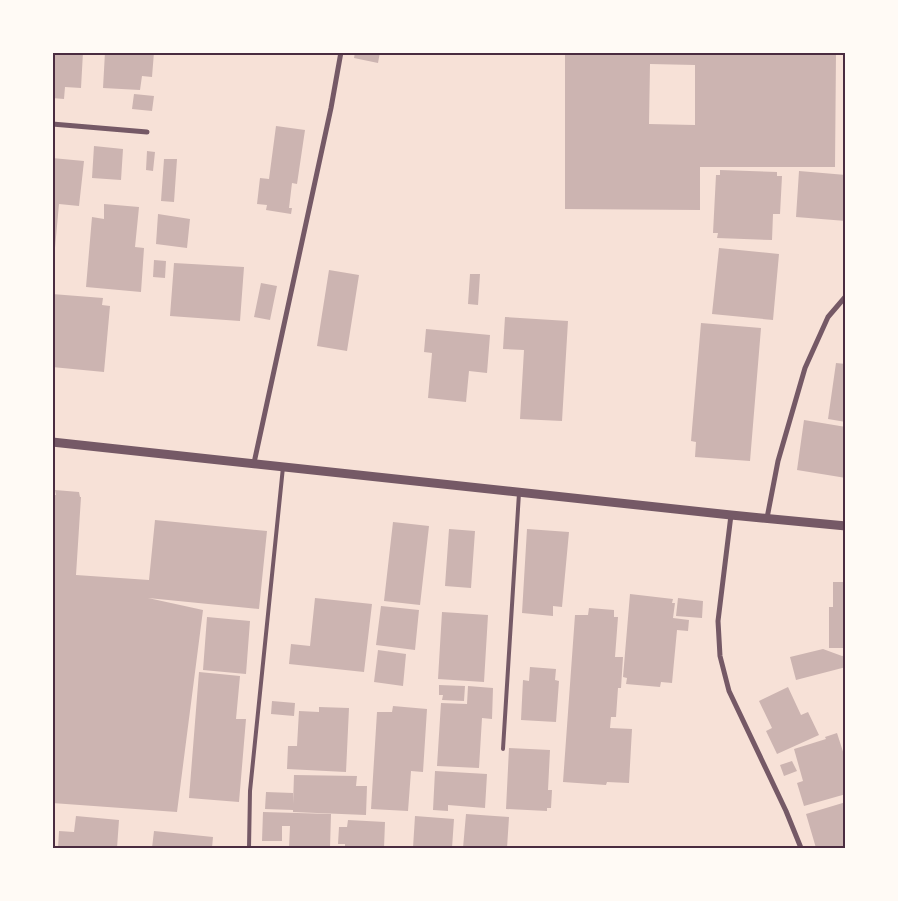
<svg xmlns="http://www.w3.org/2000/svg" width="898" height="901" font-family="Rubik,sans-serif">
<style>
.building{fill:#ccb4b1;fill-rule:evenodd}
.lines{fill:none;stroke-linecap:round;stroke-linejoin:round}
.service{stroke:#755966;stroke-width:4}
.minor{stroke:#755966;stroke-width:5}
.tertiary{stroke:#755966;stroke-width:9}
.neatline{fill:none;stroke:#4a2c40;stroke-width:2}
</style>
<rect width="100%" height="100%" fill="#f7e1d7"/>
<path class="building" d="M 52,52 L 83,52 L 81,88 L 65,87 L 64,99 L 52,98 Z
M 105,52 L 154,52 L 152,77 L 142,76 L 140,90 L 103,88 Z
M 355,52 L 380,52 L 378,63 L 354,58 Z
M 565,52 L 836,52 L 835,167 L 700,167 L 700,210 L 565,209 ZM 650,64 L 695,65 L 695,125 L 649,124 Z
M 134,94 L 154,96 L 152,111 L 132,109 Z
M 276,126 L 305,130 L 297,184 L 292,183 L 289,208 L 292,208 L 291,214 L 266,210 L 267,205 L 257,204 L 260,178 L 269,179 Z
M 94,146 L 123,149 L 121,180 L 92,178 Z
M 147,151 L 155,152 L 153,171 L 146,170 Z
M 52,158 L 84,161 L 79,206 L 59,204 L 54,259 L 52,259 Z
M 164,159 L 177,159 L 174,202 L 161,201 Z
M 720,170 L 777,172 L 777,176 L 782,176 L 780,214 L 773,214 L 772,240 L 717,238 L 718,233 L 713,233 L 716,175 L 720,175 Z
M 799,171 L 846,175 L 846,221 L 796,217 Z
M 104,204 L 139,207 L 135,247 L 144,248 L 141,292 L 86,287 L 92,217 L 104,219 Z
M 158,214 L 190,219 L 187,248 L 156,244 Z
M 719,248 L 779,254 L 773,320 L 712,314 Z
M 154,260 L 166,261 L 165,278 L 153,277 Z
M 174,263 L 244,267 L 240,321 L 170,316 Z
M 329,270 L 359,275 L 347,351 L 317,346 Z
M 470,274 L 480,274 L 478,305 L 468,304 Z
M 261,283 L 277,286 L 270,320 L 254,317 Z
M 52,294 L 103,298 L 102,305 L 110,306 L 104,372 L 52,367 Z
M 505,317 L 568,321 L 562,421 L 520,419 L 524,350 L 503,349 Z
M 701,323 L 761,328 L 750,461 L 695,457 L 696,442 L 691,441 Z
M 426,329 L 490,335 L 487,373 L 469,371 L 466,402 L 428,398 L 432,353 L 424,352 Z
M 836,363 L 846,364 L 846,422 L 828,419 Z
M 804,420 L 846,427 L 846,478 L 797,470 Z
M 55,490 L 79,492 L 80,497 L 81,497 L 76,575 L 149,580 L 155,520 L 267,531 L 259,609 L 148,598 L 203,610 L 177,812 L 52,803 L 52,495 L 56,495 Z
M 393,522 L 429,526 L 420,605 L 384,601 Z
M 449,529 L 475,531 L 471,588 L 445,586 Z
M 527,529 L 569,532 L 562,607 L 553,606 L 553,616 L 522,613 Z
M 833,582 L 846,582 L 846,648 L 829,648 L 829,607 L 833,607 Z
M 630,594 L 673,599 L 672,603 L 675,603 L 673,618 L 689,620 L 688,631 L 677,630 L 672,683 L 661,682 L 660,687 L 626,684 L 627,678 L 623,677 Z
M 315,598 L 372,604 L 364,672 L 289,664 L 291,644 L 310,646 Z
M 678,598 L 703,601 L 702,618 L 676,616 Z
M 381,606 L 419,610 L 415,650 L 376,645 Z
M 589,608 L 614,610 L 614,617 L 618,617 L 615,657 L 623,657 L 621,688 L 618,688 L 616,717 L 611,717 L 610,728 L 632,729 L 629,783 L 607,782 L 606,785 L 563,782 L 575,615 L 588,615 Z
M 442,612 L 488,615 L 484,682 L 438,679 Z
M 207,617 L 250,621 L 246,674 L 203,670 Z
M 823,649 L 842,656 L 846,655 L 846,667 L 796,680 L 790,657 Z
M 378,650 L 406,654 L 403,686 L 374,682 Z
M 530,667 L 556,669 L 555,680 L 559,681 L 556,722 L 521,720 L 523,680 L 529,681 Z
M 199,672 L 240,676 L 236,719 L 246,719 L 239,802 L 189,798 Z
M 439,685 L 465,686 L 464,701 L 442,700 L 443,695 L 439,695 Z
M 468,686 L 493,688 L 492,719 L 482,718 L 479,768 L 437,766 L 441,703 L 467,704 Z
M 788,687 L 801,715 L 808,712 L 819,735 L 777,754 L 766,731 L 772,728 L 759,701 Z
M 272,701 L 295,703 L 294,716 L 271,714 Z
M 393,706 L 427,709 L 423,772 L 411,771 L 408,811 L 371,809 L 377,712 L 392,712 Z
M 319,707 L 349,708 L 346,772 L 287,769 L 288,746 L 297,746 L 299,711 L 319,712 Z
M 837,733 L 846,761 L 846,794 L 804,806 L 797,783 L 803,781 L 794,749 L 826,739 L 825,737 Z
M 509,748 L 550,750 L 548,790 L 552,790 L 551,808 L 547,808 L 547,811 L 506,809 Z
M 792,761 L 797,771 L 784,776 L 780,765 Z
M 435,771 L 487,774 L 485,808 L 448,805 L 448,811 L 433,810 Z
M 294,775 L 357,776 L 356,786 L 367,786 L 366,815 L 293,812 L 293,810 L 265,809 L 266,792 L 293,793 L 293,804 Z
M 846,802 L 846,848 L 816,848 L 806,814 Z
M 263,812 L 331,814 L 330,848 L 289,848 L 290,826 L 282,826 L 282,841 L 262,841 Z
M 466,814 L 509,817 L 507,848 L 463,848 Z
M 76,816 L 119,820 L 117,848 L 58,848 L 59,831 L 74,832 Z
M 415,816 L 454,819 L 452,848 L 413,848 Z
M 348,820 L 385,822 L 384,848 L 345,848 L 345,844 L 338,844 L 339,827 L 347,827 Z
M 154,831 L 213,837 L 212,848 L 152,848 Z"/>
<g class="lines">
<path class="service" d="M 503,749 L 519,493
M 249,848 L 250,791 L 283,467"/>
<path class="minor" d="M 52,124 L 147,132
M 254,463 L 331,108 L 341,52
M 731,515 L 718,621 L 720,656 L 729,691 L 786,811 L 801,848
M 767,518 L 778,461 L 805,368 L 828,317 L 846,296"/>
<path class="tertiary" d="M 52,442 L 731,515 L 846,526"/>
</g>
<rect width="898" height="901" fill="none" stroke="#fffaf5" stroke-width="108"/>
<rect x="54" y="54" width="790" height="793" class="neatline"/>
</svg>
